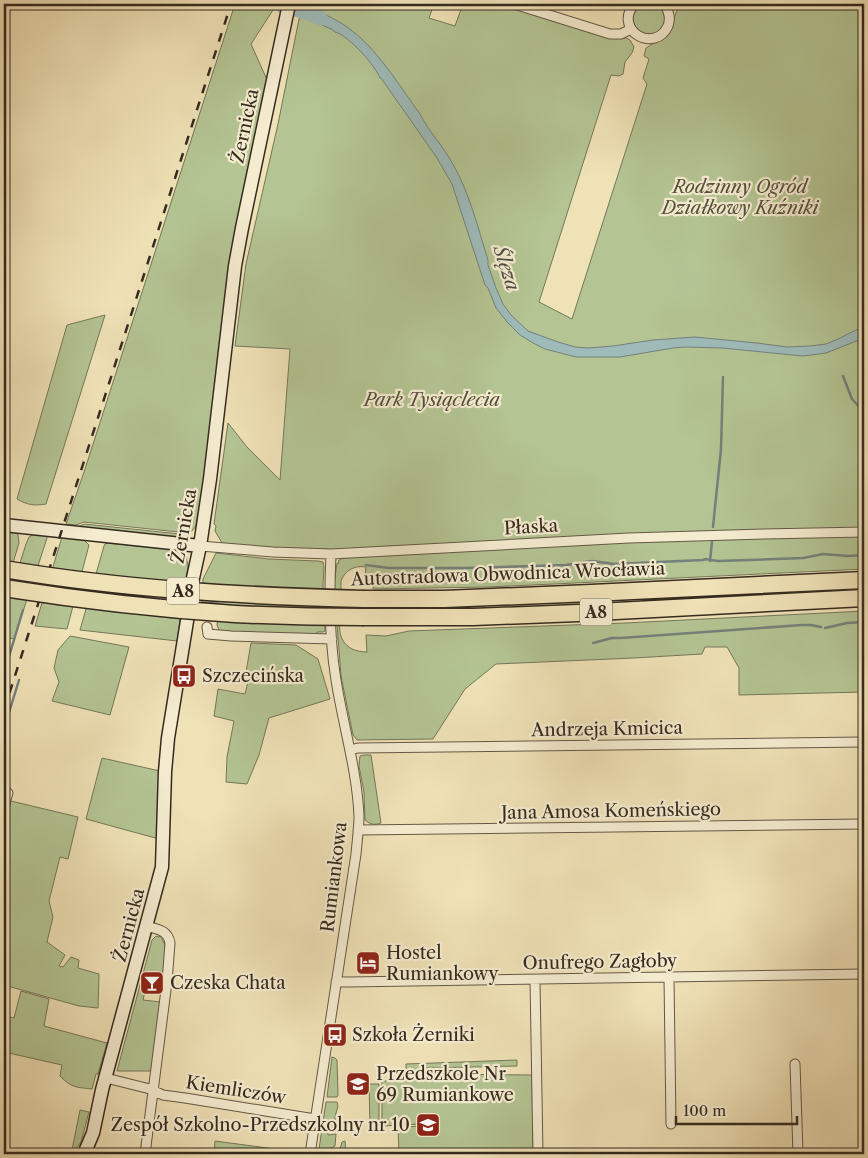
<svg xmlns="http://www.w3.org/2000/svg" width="868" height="1158" font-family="'Libre Caslon Text',serif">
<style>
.green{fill:#b4c493;stroke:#74775a}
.water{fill:#9ebbb9;stroke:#74817c}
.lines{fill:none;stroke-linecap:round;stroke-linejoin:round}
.stream{stroke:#74817c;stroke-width:2.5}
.river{stroke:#9ebbb9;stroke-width:15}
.street-casing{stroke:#645846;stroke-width:11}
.secondary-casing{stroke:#352a20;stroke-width:15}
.highway-casing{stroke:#352a20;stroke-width:19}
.street{stroke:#f5ecd0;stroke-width:9}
.secondary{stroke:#f5ecd0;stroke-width:12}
.highway{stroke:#f0e2b7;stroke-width:16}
.rail{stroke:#352a20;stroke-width:2.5;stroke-dasharray:9 9;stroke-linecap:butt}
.highway-bridge-casing{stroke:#352a20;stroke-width:19;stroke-linecap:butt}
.highway-bridge{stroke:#f0e2b7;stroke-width:16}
.labels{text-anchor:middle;stroke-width:4.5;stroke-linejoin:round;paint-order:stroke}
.shield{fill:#f5ecd0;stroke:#6f6455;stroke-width:1}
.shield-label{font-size:16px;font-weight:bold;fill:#352a20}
.street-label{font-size:18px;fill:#352a20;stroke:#f5ecd0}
.park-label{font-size:18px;font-style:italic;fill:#55503d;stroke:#f5ecd0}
.poi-label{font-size:18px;fill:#352a20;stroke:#f5ecd0;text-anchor:start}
.water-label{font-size:19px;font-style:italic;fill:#4f4e46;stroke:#f5ecd0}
</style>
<rect width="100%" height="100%" fill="#f0e2b7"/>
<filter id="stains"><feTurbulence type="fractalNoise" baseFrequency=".004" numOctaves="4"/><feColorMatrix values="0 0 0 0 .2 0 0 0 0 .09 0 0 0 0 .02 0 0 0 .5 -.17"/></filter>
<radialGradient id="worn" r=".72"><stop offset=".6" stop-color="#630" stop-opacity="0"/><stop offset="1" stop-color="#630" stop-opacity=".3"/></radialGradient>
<path class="green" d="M 235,4 C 248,4 263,3 273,10 L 251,44 L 268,82 L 229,267 L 210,441 L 196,526 L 191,532 L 188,533 L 84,522 L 76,525 L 66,524 L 85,469 Z
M 302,4 L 434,4 L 429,18 L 455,26 L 463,4 L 503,4 L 613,38 L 626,38 L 630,40 L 634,47 L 632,53 L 625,62 L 623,74 L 619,76 L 611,75 L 539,302 L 572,319 L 647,84 L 643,78 L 649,59 L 644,56 L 646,48 L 666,35 L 670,31 L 679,4 L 864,4 L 864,528 L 764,530 L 354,550 L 279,550 L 222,543 L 215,531 L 216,526 L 214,524 L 228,423 L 247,447 L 280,480 L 290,349 L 235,346 L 246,264 L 278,124 Z
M 639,4 L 659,4 C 664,10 666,14 665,22 C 661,41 632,37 633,18 C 633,11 634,8 639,4 Z
M 105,315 L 46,504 C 33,506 28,505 17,499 L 67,325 Z
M 84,524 L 180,534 L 180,539 L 78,527 Z
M 4,529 L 16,532 L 18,535 L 19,543 L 4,593 L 4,565 L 5,555 L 4,547 Z
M 34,534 L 48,535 L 14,639 L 4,637 L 4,614 L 26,544 L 29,537 Z
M 864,535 L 864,569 L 554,584 L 488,587 L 373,589 L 373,586 L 364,584 L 366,567 C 355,565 345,570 341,581 C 341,590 341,600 340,609 C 340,625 336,640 352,649 C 357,651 362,652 367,652 L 366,635 L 386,636 L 409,631 L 625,623 L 864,611 L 864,692 L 739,695 L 739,668 L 727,647 L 705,647 L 702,654 L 634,658 L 496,664 L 465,689 L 433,739 L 357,740 L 353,735 L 341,676 L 334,585 L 337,563 L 338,564 L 339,562 L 338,561 L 343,558 L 580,544 L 798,536 Z
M 62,537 L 83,539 L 89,545 L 67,629 L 35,626 Z
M 108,543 L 177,550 L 186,556 L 188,566 L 177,641 L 80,630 L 104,546 L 105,544 Z
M 216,553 L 269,559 L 318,561 L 323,562 L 324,567 L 323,585 L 325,631 L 323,632 L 317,632 L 316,635 L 221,631 L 219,630 L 217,625 L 219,603 L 202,602 L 203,579 Z
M 70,636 L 129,647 L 110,715 L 52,701 L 59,682 L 54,668 L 58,650 Z
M 251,643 L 296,645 L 318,659 L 330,699 L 269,718 L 259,755 L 247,784 L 226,782 L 227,757 L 234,721 L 214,716 L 218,689 L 245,694 L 248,682 L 245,678 Z
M 364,755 L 371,755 L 381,823 C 374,825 371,825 365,820 L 364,792 L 359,766 L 360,756 Z
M 102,758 L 160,771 L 159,839 L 86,819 Z
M 11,801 L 78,817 L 68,859 L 60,857 L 49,901 L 53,917 L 47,942 L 65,955 L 59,966 L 63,967 L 71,957 L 79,960 L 78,968 L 99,974 L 98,1008 L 79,1006 L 4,985 L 4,826 Z
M 156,936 L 159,937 L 160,936 C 169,946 165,963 164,976 L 149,974 L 143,1000 L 161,1002 L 152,1071 L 117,1071 L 152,940 Z
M 21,991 L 49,999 L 44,1026 L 107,1043 L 98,1074 L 96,1074 L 92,1089 C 75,1087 72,1088 60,1076 L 62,1065 L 4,1052 L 4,1016 L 14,1018 Z
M 332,1057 L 335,1058 L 337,1060 L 338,1095 L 337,1097 L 327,1097 Z
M 517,1060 L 517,1066 L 425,1068 L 425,1074 L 532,1075 L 533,1154 L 332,1154 L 340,1149 L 342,1142 L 345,1141 L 346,1153 L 382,1152 L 383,1154 L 384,1152 L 399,1152 L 398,1127 L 423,1126 L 422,1124 L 382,1126 L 382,1081 L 406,1081 L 406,1064 Z
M 369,1084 L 379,1084 L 379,1125 L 370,1125 Z
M 326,1102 L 337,1102 L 338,1106 L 335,1117 L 336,1130 L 327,1130 L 328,1135 L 336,1134 L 335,1146 C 330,1149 324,1151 319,1149 Z
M 80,1110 L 89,1112 L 81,1142 L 76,1149 L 72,1150 Z
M 215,1141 L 290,1151 L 289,1154 L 214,1154 Z"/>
<path class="water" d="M 302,5 C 317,11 333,17 347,27 C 377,48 398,84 420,114 C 429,132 444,147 454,166 C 470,195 478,228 488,260 L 488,265 L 496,288 L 503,304 L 511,315 L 528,331 L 558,342 L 575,347 L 588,348 L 613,346 L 653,340 L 695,337 L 757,343 L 787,347 L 810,346 L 826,344 L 838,339 L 864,326 L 864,338 L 826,353 L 803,356 L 722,348 L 685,347 L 673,348 L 620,357 L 576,357 L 545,349 L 533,343 L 520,335 L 508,323 L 496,308 L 488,288 L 485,285 L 452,184 L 437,158 L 381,78 L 380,78 C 375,65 348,35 335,32 L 333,30 L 305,17 L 303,18 L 300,14 Z"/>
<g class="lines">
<path class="stream" d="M 843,376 L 852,399 L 864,412
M 713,527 L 721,449 L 723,377
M 710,561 L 712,542
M 366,565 L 389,568 L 466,568 L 566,565 L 592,561 L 614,564 L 703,560 L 706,559 L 710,560 L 719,561 L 803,558 L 823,554 L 848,556 L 864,555
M 825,628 L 847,623 L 864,622
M 593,643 L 612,638 L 621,638 L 802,625 L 811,625 L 821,627
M 4,673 L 23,610
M 4,729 L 19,680"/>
<path class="river" d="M 279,4 L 309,13 L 320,18"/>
<defs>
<path id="street" d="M 514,4 L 610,34 L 621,34 L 631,29
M 634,4 C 613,31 655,54 668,26 C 671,18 669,11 664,4
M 200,546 L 273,552 L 331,554 L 629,538 L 764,534 L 864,532
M 207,627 L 208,634 L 231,636 L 332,639
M 350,750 L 358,748 L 864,742
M 4,806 L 8,793
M 358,830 L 864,824
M 669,977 L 671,1124
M 535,980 L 538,1154
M 336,982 L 348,982 L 864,974
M 795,1064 L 798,1154
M 106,1078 L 150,1089 L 163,1095 L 185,1098 L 315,1119
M 145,1154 L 167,982 L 170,943 C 168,930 157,929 146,926
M 310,1154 L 356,854 C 357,842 359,828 359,816 C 357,770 343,725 336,680 C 329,638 329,596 331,554"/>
<path id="secondary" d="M 4,525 L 200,546
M 84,1154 L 93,1133 L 102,1090 L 162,867 L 165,772 L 168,738 L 187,621 L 193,578 L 200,546 L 210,479 L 235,266 L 242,228 L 289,4"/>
<path id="highway" d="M 364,599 L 444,599 L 591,593 L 864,580
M 364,617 L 473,617 L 578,613 L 864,598"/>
</defs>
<use href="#street" class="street-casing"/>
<use href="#secondary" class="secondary-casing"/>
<use href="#highway" class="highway-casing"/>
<use href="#street" class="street"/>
<use href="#secondary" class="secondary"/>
<use href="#highway" class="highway"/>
<path class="rail" d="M 4,710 L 231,4"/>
<defs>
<path id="highway-bridge" d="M 4,569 C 123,589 243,596 364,599
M 4,588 C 80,600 157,609 235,614 C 278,616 321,617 364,617"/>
</defs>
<use href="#highway-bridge" class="highway-bridge-casing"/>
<use href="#highway-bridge" class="highway-bridge"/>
</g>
<defs>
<symbol id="bus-square" viewBox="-11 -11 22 22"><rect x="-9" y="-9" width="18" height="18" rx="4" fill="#8f2418" stroke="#f5ecd0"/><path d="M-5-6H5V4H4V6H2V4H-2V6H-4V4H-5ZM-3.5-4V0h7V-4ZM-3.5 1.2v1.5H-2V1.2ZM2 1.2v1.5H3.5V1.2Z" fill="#fff"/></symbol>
<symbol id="hotel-square" viewBox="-11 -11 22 22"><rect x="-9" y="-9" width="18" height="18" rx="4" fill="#8f2418" stroke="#f5ecd0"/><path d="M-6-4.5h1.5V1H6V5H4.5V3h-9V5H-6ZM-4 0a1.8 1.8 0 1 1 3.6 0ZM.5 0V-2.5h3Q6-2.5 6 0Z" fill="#fff"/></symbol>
<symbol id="bar-square" viewBox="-11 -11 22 22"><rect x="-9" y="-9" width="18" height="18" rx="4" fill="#8f2418" stroke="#f5ecd0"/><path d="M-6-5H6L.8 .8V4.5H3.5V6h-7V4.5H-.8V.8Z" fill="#fff"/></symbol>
<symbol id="school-square" viewBox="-11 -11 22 22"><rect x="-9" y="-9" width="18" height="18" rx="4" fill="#8f2418" stroke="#f5ecd0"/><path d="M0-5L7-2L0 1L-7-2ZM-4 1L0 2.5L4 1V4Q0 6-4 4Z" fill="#fff"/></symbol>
</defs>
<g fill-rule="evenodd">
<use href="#bus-square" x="170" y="662" width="28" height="28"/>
<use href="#hotel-square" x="354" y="949" width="28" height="28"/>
<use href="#bar-square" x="138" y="969" width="28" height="28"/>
<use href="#bus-square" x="321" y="1021" width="28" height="28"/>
<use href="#school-square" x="344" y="1070" width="28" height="28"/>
<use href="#school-square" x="414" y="1111" width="28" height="28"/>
</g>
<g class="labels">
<g class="shield">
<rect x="167" y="577.5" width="32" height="27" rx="4"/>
<rect x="580" y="598.5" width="32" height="27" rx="4"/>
</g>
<g class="shield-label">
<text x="183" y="597">A8</text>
<text x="596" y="618">A8</text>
</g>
<g class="street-label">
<text transform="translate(245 126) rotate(-78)" y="6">Żernicka</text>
<text transform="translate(184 526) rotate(-80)" y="6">Żernicka</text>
<text transform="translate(531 527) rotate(-3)" y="6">Płaska</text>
<text transform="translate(508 574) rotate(-2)" y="6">Autostradowa Obwodnica Wrocławia</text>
<text transform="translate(607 729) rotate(-1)" y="6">Andrzeja Kmicica</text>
<text transform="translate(611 811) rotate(-1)" y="6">Jana Amosa Komeńskiego</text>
<text transform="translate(334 877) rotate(-83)" y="6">Rumiankowa</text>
<text transform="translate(129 925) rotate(-75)" y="6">Żernicka</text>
<text transform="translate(600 962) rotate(-1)" y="6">Onufrego Zagłoby</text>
<text transform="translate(236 1090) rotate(9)" y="6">Kiemliczów</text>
</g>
<g class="park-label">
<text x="740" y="193">Rodzinny Ogród<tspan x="740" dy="21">Działkowy Kuźniki</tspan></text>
<text x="432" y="406">Park Tysiąclecia</text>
</g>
<g class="poi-label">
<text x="202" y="682">Szczecińska</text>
<text x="386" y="959">Hostel<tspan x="386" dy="21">Rumiankowy</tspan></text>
<text x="170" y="989">Czeska Chata</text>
<text x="352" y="1041">Szkoła Żerniki</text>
<text x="376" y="1080">Przedszkole Nr<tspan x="376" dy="21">69 Rumiankowe</tspan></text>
<text x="410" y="1131" text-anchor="end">Zespół Szkolno-Przedszkolny nr 10</text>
</g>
<g class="water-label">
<text transform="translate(507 268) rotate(72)" y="7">Ślęza</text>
</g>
</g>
<rect width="868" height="1158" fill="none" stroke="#f0e2b7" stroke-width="20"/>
<rect x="5" y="5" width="858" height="1148" fill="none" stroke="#352a20" stroke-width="2.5"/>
<rect x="10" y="10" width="848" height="1138" fill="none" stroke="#352a20"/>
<path d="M676 1116v8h121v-8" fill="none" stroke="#352a20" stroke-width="2.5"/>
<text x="683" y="1116" font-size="15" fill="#352a20" stroke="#f5ecd0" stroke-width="4" paint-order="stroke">100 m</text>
<rect width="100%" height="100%" filter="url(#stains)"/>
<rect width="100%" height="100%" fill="url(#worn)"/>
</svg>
